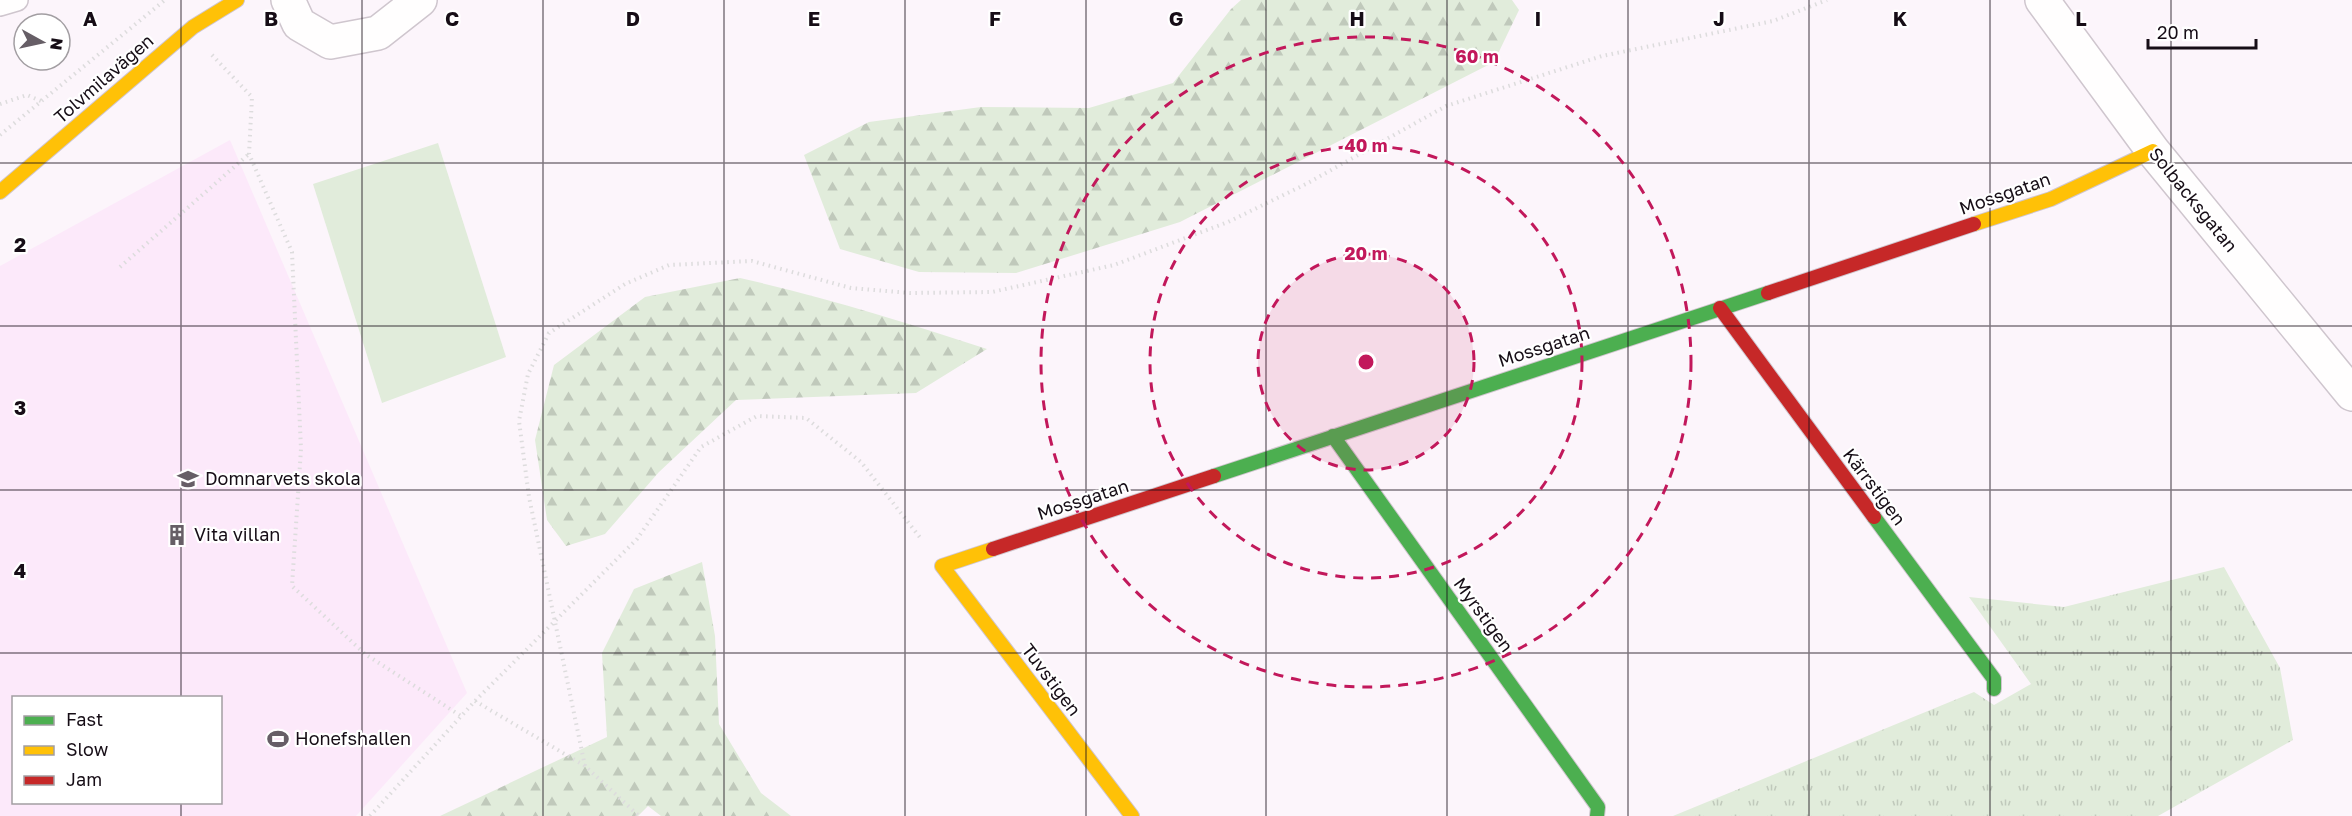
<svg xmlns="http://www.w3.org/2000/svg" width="2352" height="816" font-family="'Golos Text',sans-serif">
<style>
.built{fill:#fce9fa;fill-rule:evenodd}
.grass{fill:url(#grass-tufts)}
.forest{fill:url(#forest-firs)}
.green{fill:#e1ecdb}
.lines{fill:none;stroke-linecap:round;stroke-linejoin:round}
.lane-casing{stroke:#cfc6ce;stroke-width:24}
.street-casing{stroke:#cfc6ce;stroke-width:36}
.fast-casing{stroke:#cfc6ce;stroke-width:16}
.slow-casing{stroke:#cfc6ce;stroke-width:16}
.jam-casing{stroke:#cfc6ce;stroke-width:16}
.path{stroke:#dddcdd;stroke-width:4;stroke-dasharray:1.5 4.5;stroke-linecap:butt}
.lane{stroke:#fffefe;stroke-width:21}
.street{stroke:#fffefe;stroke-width:33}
.fast{stroke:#4caf50;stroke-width:14}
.slow{stroke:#ffc107;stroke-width:14}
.jam{stroke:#c62828;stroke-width:14}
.grid{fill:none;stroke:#160d16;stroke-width:1.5;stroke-opacity:0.55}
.ring{fill:none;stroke:#c2185b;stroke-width:3;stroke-dasharray:10 8}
.labels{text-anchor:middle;stroke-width:4.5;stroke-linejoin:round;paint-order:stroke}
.street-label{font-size:18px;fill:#160d16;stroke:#fff}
.poi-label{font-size:18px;fill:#160d16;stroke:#fff;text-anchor:start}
.grid-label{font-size:20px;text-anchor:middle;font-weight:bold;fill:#160d16;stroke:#fff;stroke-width:4.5;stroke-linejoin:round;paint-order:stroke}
.centre{fill:#c2185b;stroke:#fff;stroke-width:3}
.ring-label{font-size:18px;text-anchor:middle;font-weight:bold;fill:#c2185b;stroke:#fff;stroke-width:4.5;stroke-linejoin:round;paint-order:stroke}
</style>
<defs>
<pattern id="grass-tufts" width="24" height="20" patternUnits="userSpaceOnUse" patternTransform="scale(1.5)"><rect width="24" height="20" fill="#e1ecdb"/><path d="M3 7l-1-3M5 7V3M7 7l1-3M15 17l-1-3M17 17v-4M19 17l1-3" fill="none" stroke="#c0c9bb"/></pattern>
<pattern id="forest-firs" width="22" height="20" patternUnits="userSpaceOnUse" patternTransform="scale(1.5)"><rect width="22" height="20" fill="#e1ecdb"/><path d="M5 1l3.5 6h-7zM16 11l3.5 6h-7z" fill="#c0c9bb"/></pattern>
</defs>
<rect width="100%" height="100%" fill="#fcf5fb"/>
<path class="built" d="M 230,140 L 467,693 L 356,816 L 0,816 L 0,266 ZM 14,698 L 220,698 L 220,802 L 14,802 Z"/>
<path class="grass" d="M 2224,567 L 2280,668 L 2293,740 L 2158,816 L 1673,816 L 1974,692 L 1994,705 L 2031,684 L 1969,597 L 2064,607 Z"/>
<path class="forest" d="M 1241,0 L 1512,0 L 1519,10 L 1494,62 L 1180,222 L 1016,273 L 919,272 L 840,249 L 804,155 L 869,122 L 981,107 L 1089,108 L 1173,83 L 1231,9 Z
M 740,278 C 824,297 905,322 987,349 L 916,393 L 736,400 L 659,472 L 605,534 L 566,546 L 547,520 L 535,440 L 554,365 L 645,297 Z
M 702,562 L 715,636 L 719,724 L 761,793 L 791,816 L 661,816 L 648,806 L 638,816 L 440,816 L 607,737 L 602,653 L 634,589 Z"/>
<path class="green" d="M 438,143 L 506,357 L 382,403 L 313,184 Z"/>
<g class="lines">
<defs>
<path id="lane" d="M 0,5 L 17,0"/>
<path id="street" d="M 288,0 L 299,24 L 330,42 L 378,33 L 420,0
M 2042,0 L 2153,151 L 2352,394"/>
<path id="fast" d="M 1333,436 L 1598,807 L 1597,816
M 1214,476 L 1768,293
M 1874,517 L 1994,679 L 1994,689"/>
<path id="slow" d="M 0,192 L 193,27 L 237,0
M 1974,224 L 2051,199 L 2153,151
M 993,549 L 942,566 L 1132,816"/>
<path id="jam" d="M 1768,293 L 1974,224
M 1720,308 L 1874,517
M 993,549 L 1214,476"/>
</defs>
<use href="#lane" class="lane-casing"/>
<use href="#street" class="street-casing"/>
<use href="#fast" class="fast-casing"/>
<use href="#slow" class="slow-casing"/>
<use href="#jam" class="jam-casing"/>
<path class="path" d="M 212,55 L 252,97 L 249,154 L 292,252 L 301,449 L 292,586 L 365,654 L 461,716
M 0,104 L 27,95 L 41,101
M 0,135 L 165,0
M 120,267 L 249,154
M 475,701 L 585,766 L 639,816
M 585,766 L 529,497 L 519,421 L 528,374 L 549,333 L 625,284 L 669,265 L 752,261 L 851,288 L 910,293 L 992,292 L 1114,265 L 1228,222 L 1306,184 L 1446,106 L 1602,56 L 1773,21 L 1827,0
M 370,816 L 475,701 L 637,539 L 701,447 L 757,416 L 806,418 L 861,462 L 922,540"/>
<use href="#lane" class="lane"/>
<use href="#street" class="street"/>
<use href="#fast" class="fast"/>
<use href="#slow" class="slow"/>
<use href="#jam" class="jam"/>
</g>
<path class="grid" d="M 181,0 L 181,698M 362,0 L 362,816M 543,0 L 543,816M 724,0 L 724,816M 905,0 L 905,816M 1086,0 L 1086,816M 1266,0 L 1266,816M 1447,0 L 1447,816M 1628,0 L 1628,816M 1809,0 L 1809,816M 1990,0 L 1990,816M 2171,0 L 2171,816M 0,163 L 2352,163M 0,326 L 2352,326M 0,490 L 2352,490M 0,653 L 2352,653M 181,802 L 181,816"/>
<circle cx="1366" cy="362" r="108" fill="#c2185b" fill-opacity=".12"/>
<g class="ring">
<circle cx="1366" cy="362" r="108"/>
<circle cx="1366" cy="362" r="216"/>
<circle cx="1366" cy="362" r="325"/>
</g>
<defs>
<symbol id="school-bare" viewBox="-9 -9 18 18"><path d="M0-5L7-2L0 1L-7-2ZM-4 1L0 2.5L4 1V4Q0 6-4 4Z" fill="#665e66" stroke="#fff" stroke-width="2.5" paint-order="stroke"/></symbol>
<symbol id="building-bare" viewBox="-9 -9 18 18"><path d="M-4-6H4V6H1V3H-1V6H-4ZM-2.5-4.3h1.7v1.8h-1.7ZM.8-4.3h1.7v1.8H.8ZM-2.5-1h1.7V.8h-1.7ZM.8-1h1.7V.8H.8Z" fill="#665e66" stroke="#fff" stroke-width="2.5" paint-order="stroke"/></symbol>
<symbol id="stadium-bare" viewBox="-9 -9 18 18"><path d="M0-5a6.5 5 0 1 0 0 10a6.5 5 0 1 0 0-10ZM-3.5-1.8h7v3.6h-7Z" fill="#665e66" stroke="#fff" stroke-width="2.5" paint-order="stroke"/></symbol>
</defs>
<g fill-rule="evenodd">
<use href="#school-bare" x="173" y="464" width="30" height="30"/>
<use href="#building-bare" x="162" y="520" width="30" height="30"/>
<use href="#stadium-bare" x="263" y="724" width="30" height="30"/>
</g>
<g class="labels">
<g class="street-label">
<text transform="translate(104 79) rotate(-41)" y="6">Tolvmilavägen</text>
<text transform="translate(2005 194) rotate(-19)" y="6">Mossgatan</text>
<text transform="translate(2193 200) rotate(51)" y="6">Solbacksgatan</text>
<text transform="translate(1544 347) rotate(-18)" y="6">Mossgatan</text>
<text transform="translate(1874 487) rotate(53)" y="6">Kärrstigen</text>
<text transform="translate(1083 500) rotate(-18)" y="6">Mossgatan</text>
<text transform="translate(1483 615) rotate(54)" y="6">Myrstigen</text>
<text transform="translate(1051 680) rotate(53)" y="6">Tuvstigen</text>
</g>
<g class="poi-label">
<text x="205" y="485">Domnarvets skola</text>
<text x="194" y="541">Vita villan</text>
<text x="295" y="745">Honefshallen</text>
</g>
</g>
<g class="grid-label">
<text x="90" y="26">A</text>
<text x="271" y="26">B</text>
<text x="452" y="26">C</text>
<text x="633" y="26">D</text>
<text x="814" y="26">E</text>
<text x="995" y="26">F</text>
<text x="1176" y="26">G</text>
<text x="1357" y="26">H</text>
<text x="1538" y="26">I</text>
<text x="1719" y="26">J</text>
<text x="1900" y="26">K</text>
<text x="2081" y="26">L</text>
<text x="20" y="252">2</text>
<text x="20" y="415">3</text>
<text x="20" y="578">4</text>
</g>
<circle cx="1366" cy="362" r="9" class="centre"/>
<g class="ring-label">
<text x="1477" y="63">60 m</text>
<text x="1366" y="152">40 m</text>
<text x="1366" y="260">20 m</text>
</g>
<rect x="12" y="696" width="210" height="108" fill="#ffffff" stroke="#a29ea2" stroke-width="1.5"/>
<rect x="24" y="716" width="30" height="9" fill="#4caf50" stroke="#a29ea2" stroke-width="1.5"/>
<text x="66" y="726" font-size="18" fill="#160d16">Fast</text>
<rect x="24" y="746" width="30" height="9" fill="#ffc107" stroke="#a29ea2" stroke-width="1.5"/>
<text x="66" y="756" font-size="18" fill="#160d16">Slow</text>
<rect x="24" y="776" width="30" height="9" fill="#c62828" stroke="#a29ea2" stroke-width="1.5"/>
<text x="66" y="786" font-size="18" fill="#160d16">Jam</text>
<g transform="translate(42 42) rotate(98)"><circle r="28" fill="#ffffff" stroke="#a29ea2" stroke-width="1.5"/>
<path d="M0-4.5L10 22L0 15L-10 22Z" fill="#665e66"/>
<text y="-9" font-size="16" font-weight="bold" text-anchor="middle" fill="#160d16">N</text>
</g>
<path d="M2148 39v9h108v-9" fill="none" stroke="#160d16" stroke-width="3"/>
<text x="2157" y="39" font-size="18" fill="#160d16" stroke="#ffffff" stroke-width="4.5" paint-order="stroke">20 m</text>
</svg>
